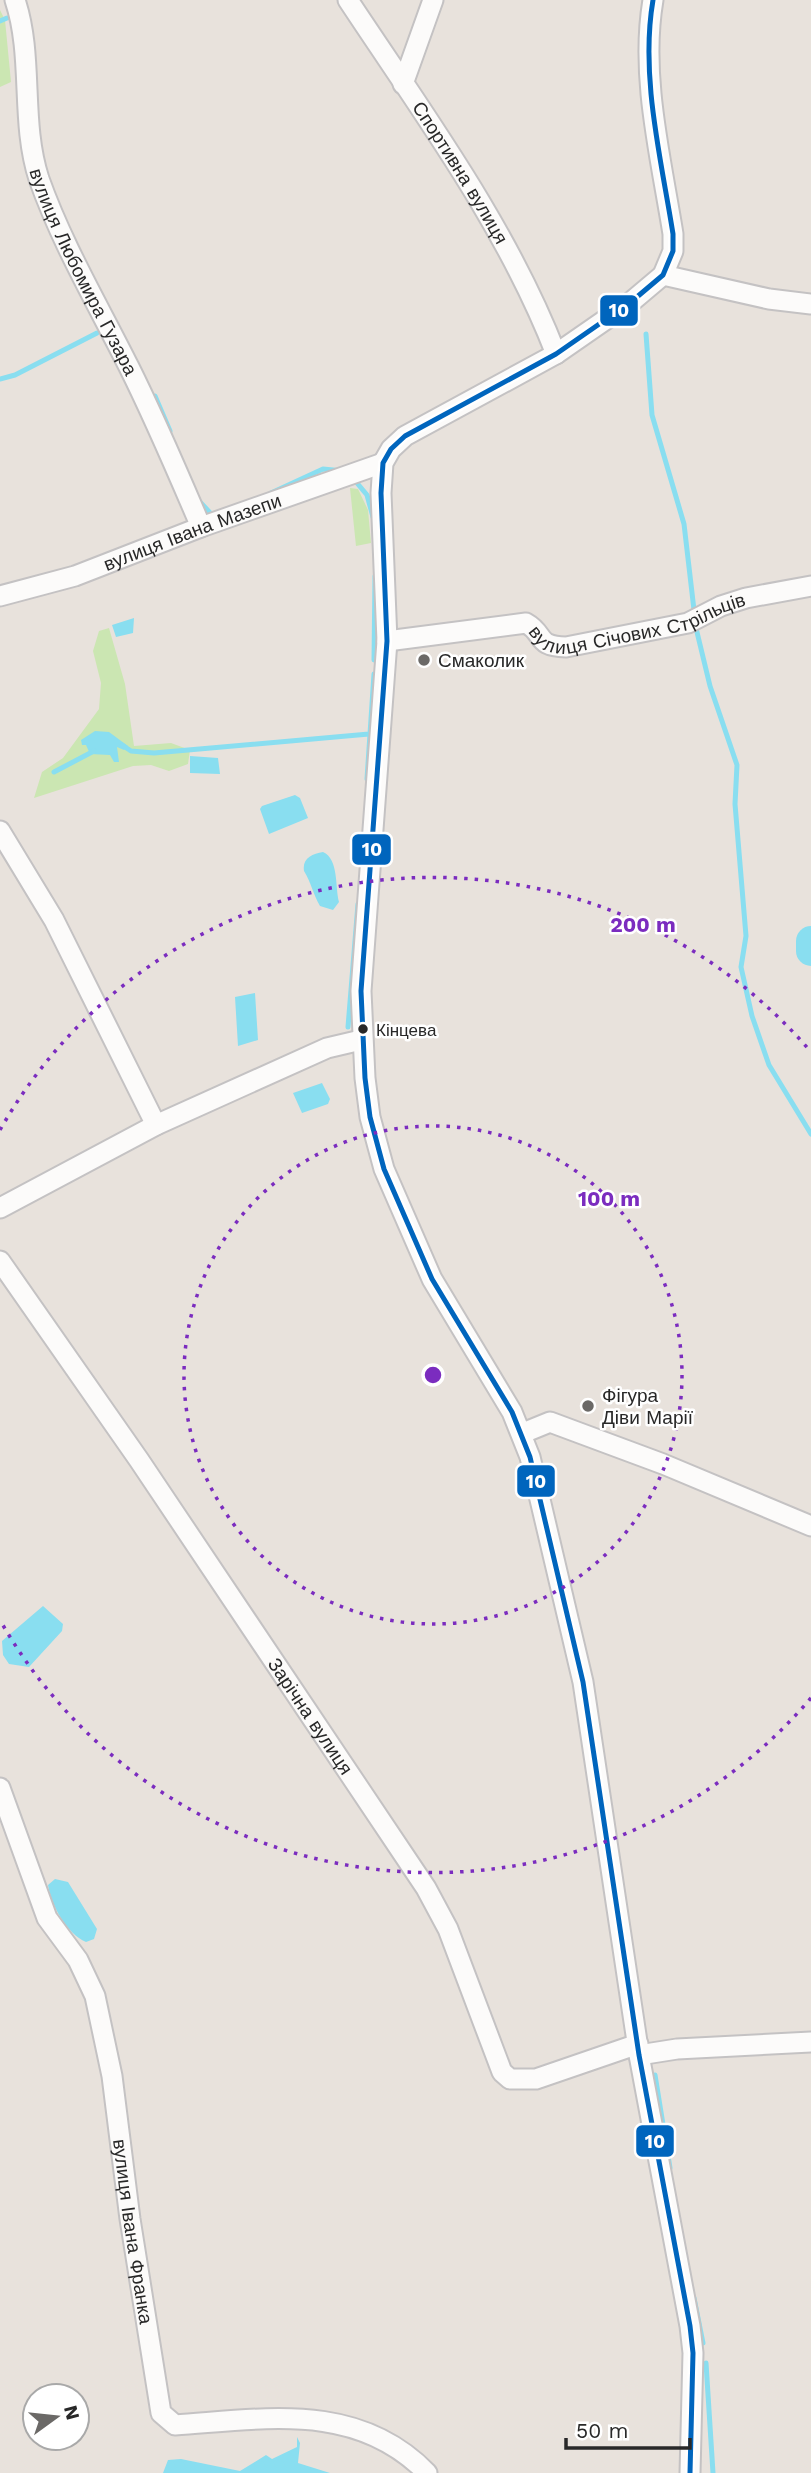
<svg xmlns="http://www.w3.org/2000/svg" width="811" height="2473" font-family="'Work Sans',sans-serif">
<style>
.green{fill:#cbe6b2}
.water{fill:#89def0}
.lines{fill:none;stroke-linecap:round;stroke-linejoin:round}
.stream{stroke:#89def0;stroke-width:5}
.river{stroke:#89def0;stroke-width:30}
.minor-casing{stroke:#c4c2c3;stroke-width:23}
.minor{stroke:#fcfbfa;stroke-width:19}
.bus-1-casing{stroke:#fff;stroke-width:10}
.bus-1{stroke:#0065bd;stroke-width:5}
.ring{fill:none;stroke:#7b2cbf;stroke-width:3.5;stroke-dasharray:3.5 7}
.poi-dot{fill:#6b6967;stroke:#fff;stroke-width:2.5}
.bus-dot{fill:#282828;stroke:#fff;stroke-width:2.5}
.labels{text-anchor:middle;stroke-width:5;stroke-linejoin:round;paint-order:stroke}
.bus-label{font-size:17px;fill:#282828;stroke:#fff;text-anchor:start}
.street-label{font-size:19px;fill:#282828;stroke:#fff}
.poi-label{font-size:19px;fill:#282828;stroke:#fff;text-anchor:start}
.centre{fill:#7b2cbf;stroke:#fff;stroke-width:3.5}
.ring-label{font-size:21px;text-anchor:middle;font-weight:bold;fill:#7b2cbf;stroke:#fff;stroke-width:5;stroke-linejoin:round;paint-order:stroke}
.line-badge{stroke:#fff;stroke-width:2.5}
.badge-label{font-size:19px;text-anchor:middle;font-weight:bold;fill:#fff}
</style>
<rect width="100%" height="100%" fill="#e8e2dc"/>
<path class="green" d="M 0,10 L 5,20 L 11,82 L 0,87 Z
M 350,488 L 358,489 L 368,510 L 371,543 L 356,546 Z
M 109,628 L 125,684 L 134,746 L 171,743 L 190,750 L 188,764 L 169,771 L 151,765 L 133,766 L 34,798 L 42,772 L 63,758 L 99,709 L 101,683 L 93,651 L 99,631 Z"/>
<path class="water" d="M 134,618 L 133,633 L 116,637 L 112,625 Z
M 95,731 L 109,732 L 128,746 L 124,750 L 117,747 L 119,762 L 114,762 L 110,755 L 90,754 L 86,745 L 82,745 L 81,740 Z
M 190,756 L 218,758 L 220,774 L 190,773 Z
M 295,795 L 300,798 L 308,818 L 269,834 L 260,809 L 262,806 Z
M 323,852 C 339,859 335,887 339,902 L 333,910 L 320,906 C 313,894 311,882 304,871 C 302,858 312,854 323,852 Z
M 255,993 L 258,1040 L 238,1046 L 235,997 Z
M 322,1083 L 330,1099 L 328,1104 L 302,1113 L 293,1093 Z
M 43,1606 L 63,1624 L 62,1631 L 29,1667 L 9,1664 L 3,1655 L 2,1641 Z
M 55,1879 L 68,1882 L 97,1929 L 94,1939 L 86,1942 C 67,1934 51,1905 48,1885 Z
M 297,2437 L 300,2443 L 298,2463 L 330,2473 L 163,2473 L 168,2460 L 181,2459 L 240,2471 L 266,2455 L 272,2459 L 297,2447 Z"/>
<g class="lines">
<path class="stream" d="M 0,21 L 7,18
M 646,334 L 652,415 L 684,524 L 694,610
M 0,379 L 15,375 L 97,333
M 155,396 L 170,431
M 357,483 L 367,495 L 373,517
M 271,493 L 323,469 L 343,471
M 200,502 L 214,517
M 696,628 L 710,686 L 737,765 L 735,804 L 746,936 L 741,967 L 752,1016 L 769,1065 L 811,1134
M 374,660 L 375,576
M 122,745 L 131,751 L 154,753 L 369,734
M 54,772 L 94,751
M 367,779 L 374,674
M 348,1027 L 358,904
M 655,2075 L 670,2168
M 694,2298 L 703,2343
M 706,2363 L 713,2473"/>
<path class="river" d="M 811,941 L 811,951"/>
<defs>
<g id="minor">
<path id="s1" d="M 15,0 C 34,57 20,121 39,179 C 62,244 98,305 129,367 C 155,419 178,473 201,527"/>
<path id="s2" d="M 348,0 C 424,115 506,225 556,354"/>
<path d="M 653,0 C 640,76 661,158 673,234 L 673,251 L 663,275 L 631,302 L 556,354 L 405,436 L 391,449 L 383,463 L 381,493 L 387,641 L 361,991 L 365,1078 L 370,1117 L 384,1169 L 432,1279 L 512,1412 L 530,1457 L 583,1682 L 639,2055 L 690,2326 L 693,2353 L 690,2473"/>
<path d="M 403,84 L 433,0"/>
<path d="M 663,275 L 769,299 L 811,304"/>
<path id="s3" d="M 0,596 L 75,576 L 201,527 L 383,463"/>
<path id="s4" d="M 387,641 L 526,623 C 546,634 534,646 566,647 L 688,623 L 721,606 L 746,598 L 811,586"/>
<path d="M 0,831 L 54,920 L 156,1125"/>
<path d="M 0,1208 L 156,1125 L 327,1048 L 361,1040"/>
<path id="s5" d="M 0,1261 L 139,1460 L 426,1888 L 448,1929 L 502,2072 L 510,2079 L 536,2079 L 638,2044"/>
<path d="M 523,1433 L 550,1422 L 663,1464 L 811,1526"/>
<path id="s6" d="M 0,1788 L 47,1918 L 78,1960 L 95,1996 L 112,2076 L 130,2219 L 161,2413 L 175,2425 C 265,2419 357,2401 427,2473"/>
<path d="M 639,2055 L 677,2049 L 811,2042"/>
</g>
</defs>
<use href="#minor" class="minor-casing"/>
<use href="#minor" class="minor"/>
<defs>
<path id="bus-1" d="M 653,0 C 640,76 661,158 673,234 L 673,251 L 663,275 L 631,302 L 556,354 L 405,436 L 391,449 L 383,463 L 381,493 L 387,641 L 361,991 L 365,1078 L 370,1117 L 384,1169 L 432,1279 L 512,1412 L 530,1457 L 583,1682 L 639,2055 L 690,2326 L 693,2353 L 690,2473"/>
</defs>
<use href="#bus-1" class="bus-1-casing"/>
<use href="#bus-1" class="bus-1"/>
</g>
<g class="ring">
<circle cx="433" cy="1375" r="249"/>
<path d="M811 1698A497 497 0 0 1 0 1620M0 1130A497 497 0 0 1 811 1052"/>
</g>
<g class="poi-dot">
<circle cx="424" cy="660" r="7"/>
<circle cx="588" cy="1406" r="7"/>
</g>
<circle class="bus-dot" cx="363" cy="1029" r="6"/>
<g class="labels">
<g class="bus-label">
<text x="376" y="1036">Кінцева</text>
</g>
<g class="street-label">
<text dy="7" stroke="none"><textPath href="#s2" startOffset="206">Спортивна вулиця</textPath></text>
<text dy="7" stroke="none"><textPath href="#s1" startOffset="284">вулиця Любомира Гузара</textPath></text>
<text dy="7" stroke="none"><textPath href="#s3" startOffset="203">вулиця Івана Мазепи</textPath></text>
<text dy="7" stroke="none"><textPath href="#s4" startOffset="262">вулиця Січових Стрільців</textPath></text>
<text dy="7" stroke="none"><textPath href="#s5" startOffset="551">Зарічна вулиця</textPath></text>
<text dy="7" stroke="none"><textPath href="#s6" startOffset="469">вулиця Івана Франка</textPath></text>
</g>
<g class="poi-label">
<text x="438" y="667">Смаколик</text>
<text x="602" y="1402">Фігура<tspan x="602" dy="22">Діви Марії</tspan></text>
</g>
</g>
<circle cx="433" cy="1375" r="10" class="centre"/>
<g class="ring-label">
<text x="643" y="932">200 m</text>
<text x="609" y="1206">100 m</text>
</g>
<g class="line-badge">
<rect x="599" y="294" width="40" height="33" rx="7" fill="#0065bd"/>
<rect x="351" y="833" width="41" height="33" rx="7" fill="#0065bd"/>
<rect x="516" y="1464" width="40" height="34" rx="7" fill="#0065bd"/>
<rect x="635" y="2124" width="40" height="34" rx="7" fill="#0065bd"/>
</g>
<g class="badge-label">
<text x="619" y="317">10</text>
<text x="372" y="856">10</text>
<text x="536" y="1488">10</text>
<text x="655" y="2148">10</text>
</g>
<g transform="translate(56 2417) rotate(75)"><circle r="33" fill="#ffffff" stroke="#a9a9a9" stroke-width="2"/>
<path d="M0-5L12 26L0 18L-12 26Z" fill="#6b6967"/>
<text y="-10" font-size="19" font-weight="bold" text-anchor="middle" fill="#282828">N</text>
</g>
<path d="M566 2438v10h124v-10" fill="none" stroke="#282828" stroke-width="3.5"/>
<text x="576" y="2438" font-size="21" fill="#282828" stroke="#ffffff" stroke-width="5" paint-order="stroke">50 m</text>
</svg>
